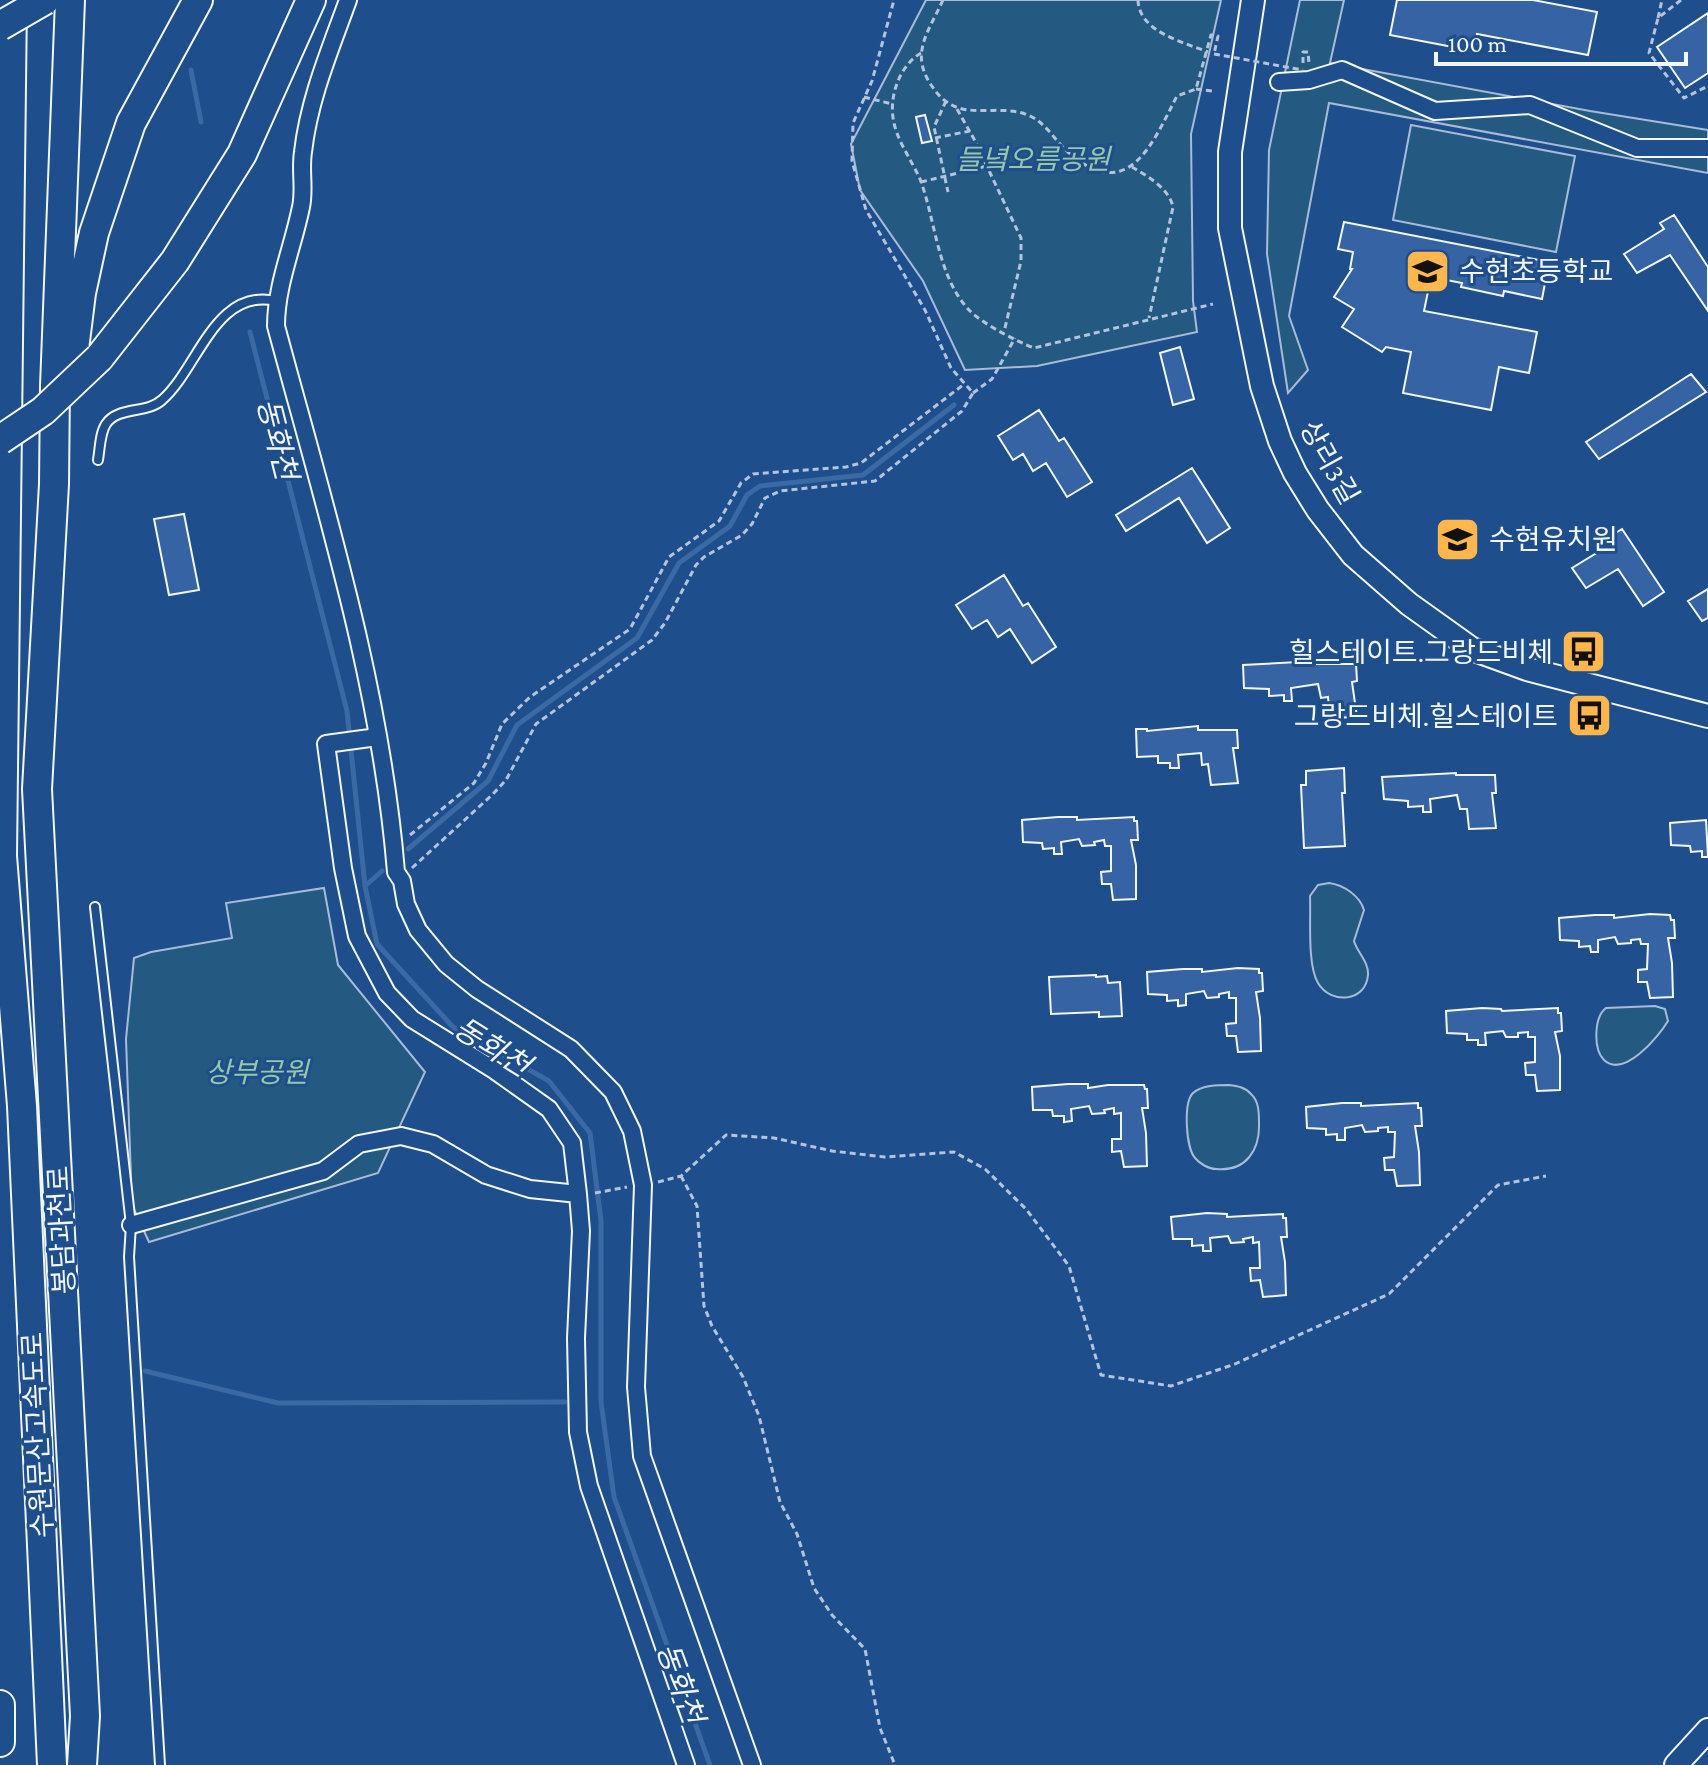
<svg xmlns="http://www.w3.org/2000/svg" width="1708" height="1765" font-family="'Crimson Pro','Noto Sans KR',serif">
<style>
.green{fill:#245a82;stroke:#a8bbd7;stroke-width:2}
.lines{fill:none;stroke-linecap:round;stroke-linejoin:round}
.stream{stroke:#3b69a3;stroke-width:5}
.building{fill:#3563a3;stroke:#f2f6ff;stroke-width:2}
.lane-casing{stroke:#f2f6ff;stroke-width:12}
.street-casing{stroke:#f2f6ff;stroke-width:20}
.secondary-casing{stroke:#f2f6ff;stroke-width:26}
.highway-casing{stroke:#f2f6ff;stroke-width:32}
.path{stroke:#b3c4dc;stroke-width:3;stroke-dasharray:6 4;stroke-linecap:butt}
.lane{stroke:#1f4e8c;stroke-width:8}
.street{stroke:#1f4e8c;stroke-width:16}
.secondary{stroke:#1f4e8c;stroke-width:22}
.highway{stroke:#1f4e8c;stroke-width:28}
.highway-bridge-casing{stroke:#f2f6ff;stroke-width:32;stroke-linecap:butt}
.path-bridge{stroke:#b3c4dc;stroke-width:3;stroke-dasharray:6 4;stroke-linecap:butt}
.highway-bridge{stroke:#1f4e8c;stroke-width:28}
.labels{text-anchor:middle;stroke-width:6;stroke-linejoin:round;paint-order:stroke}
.park-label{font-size:28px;font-style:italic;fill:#97c8a6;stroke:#1f4e8c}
.poi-label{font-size:28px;fill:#f2f6ff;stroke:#1f4e8c;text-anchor:start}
.street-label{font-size:28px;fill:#f2f6ff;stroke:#1f4e8c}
.water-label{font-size:30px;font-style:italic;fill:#f2f6ff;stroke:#1f4e8c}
</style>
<rect width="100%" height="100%" fill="#1f4e8c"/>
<path class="green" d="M 926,0 L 1221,0 L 1191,134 L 1193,301 L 1197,332 L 1037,366 L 965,370 L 923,281 L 860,190 L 851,144 Z
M 1300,0 L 1344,0 L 1330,63 L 1590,111 L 1708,130 L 1708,173 L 1329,103 L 1289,316 L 1308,370 L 1288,393 L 1267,254 L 1269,150 Z
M 1411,125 L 1575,156 L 1556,252 L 1393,220 Z
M 1329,883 C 1344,885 1360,896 1364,910 L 1354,941 C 1357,952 1369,962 1368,975 C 1366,1002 1331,1005 1318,983 C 1307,965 1311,918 1310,896 L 1318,885 Z
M 324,888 L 338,965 L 425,1072 L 378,1173 L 149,1242 L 132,1205 L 126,1039 L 134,958 L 151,952 L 232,938 L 226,903 Z
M 1655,1006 L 1665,1009 L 1668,1021 C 1659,1036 1624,1079 1604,1060 C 1593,1049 1594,1017 1606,1008 Z
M 1229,1085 C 1237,1086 1245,1087 1251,1094 C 1259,1101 1259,1113 1259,1123 C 1260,1150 1246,1172 1216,1169 C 1209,1169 1200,1164 1195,1158 C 1186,1148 1183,1103 1193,1093 C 1202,1085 1218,1085 1229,1085 Z"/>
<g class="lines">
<path class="stream" d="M 191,70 L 201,122
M 250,332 L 347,711 L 365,886 L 377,944 L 453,1027 L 549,1081 L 590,1133 L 601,1221 L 601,1402 L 614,1497 L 710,1765
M 408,849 L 488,781 L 517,725 L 637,638 L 679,563 L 730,526 L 747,495 L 760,486 L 863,475 L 954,405
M 365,886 L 382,871
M 145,1371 L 278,1403 L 565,1402"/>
</g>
<path class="building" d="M 1397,0 L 1533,0 L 1597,12 L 1588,55 L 1477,34 L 1474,51 L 1390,35 Z
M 1708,13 L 1708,73 L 1685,88 L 1657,47 Z
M 925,115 L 932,141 L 922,143 L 916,117 Z
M 1674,215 L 1708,267 L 1708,311 L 1670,255 L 1637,273 L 1624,254 L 1664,229 L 1660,223 Z
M 1344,222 L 1549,262 L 1542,299 L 1504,291 L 1503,296 L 1461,287 L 1462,283 L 1431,277 L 1424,311 L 1537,332 L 1529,373 L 1499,367 L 1491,410 L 1403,393 L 1411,352 L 1386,347 L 1382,352 L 1342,327 L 1354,309 L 1334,297 L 1352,269 L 1350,269 L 1353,252 L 1338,249 Z
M 1180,347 L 1194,399 L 1173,405 L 1160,353 Z
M 1691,374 L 1706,392 L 1599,459 L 1586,442 Z
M 1039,410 L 1059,441 L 1064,438 L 1092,482 L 1067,497 L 1046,463 L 1033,471 L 1023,454 L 1013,460 L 998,436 Z
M 1192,468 L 1230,528 L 1207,543 L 1179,498 L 1126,531 L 1116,515 Z
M 184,514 L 199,590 L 169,595 L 154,519 Z
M 1622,529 L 1664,592 L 1643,606 L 1618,569 L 1586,588 L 1572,568 L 1613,543 L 1609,537 Z
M 1004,575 L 1023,606 L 1028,603 L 1056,647 L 1032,663 L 1010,629 L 998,637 L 987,620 L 972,629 L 956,605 Z
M 1708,589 L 1708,618 L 1702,621 L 1688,601 Z
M 1317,661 L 1317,664 L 1356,664 L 1357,681 L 1352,682 L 1357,717 L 1330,718 L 1328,697 L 1321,698 L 1318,684 L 1291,688 L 1292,701 L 1284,701 L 1284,695 L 1269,696 L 1269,689 L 1244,688 L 1243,665 Z
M 1198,726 L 1198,730 L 1237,730 L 1238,748 L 1233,748 L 1238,783 L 1211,785 L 1208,764 L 1202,765 L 1201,753 L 1178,755 L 1179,768 L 1170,768 L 1170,763 L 1158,763 L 1158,756 L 1137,757 L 1136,729 L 1147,729 L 1147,731 Z
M 1344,768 L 1345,793 L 1342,793 L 1345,846 L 1304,848 L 1301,785 L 1306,785 L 1306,771 Z
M 1456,773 L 1456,775 L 1495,775 L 1496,793 L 1492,793 L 1496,828 L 1469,829 L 1467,809 L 1460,809 L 1457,795 L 1430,799 L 1431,812 L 1423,812 L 1423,806 L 1408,807 L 1408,801 L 1384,799 L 1382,777 Z
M 1058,817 L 1077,817 L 1077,820 L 1134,817 L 1134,821 L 1137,821 L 1138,840 L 1131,840 L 1136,865 L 1136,899 L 1113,900 L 1111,884 L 1102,884 L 1101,872 L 1111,871 L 1111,846 L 1105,846 L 1104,840 L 1094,842 L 1095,845 L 1082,846 L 1079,839 L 1061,842 L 1062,854 L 1054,854 L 1054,848 L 1043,849 L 1042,843 L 1023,842 L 1022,820 Z
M 1706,820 L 1708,857 L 1702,857 L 1702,851 L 1691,852 L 1690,846 L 1671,845 L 1670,823 Z
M 1650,914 L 1670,915 L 1671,920 L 1674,920 L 1675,938 L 1668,938 L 1672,963 L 1673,997 L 1650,998 L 1647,982 L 1638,982 L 1638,970 L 1647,969 L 1648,944 L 1641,944 L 1640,939 L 1631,940 L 1631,943 L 1618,944 L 1615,937 L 1598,940 L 1598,952 L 1591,952 L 1590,946 L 1579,947 L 1579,941 L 1560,940 L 1559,918 L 1595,915 L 1614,915 L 1614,918 Z
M 1238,968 L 1259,969 L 1259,973 L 1262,973 L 1263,991 L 1256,992 L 1260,1018 L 1261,1051 L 1238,1052 L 1236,1036 L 1227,1036 L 1226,1024 L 1236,1023 L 1236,998 L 1229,998 L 1229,992 L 1219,994 L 1219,997 L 1207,998 L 1204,991 L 1186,994 L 1186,1005 L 1178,1006 L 1178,1000 L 1167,1001 L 1167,995 L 1148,994 L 1147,972 L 1183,969 L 1202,969 L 1202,972 Z
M 1096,975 L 1096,977 L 1107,976 L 1108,983 L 1120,982 L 1122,1016 L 1099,1017 L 1099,1012 L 1051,1014 L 1049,977 Z
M 1482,1008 L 1501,1009 L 1502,1011 L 1558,1008 L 1558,1013 L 1561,1013 L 1562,1031 L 1555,1032 L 1560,1056 L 1560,1090 L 1537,1091 L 1535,1075 L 1526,1075 L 1525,1063 L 1535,1062 L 1535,1037 L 1528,1037 L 1528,1032 L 1518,1033 L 1518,1037 L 1506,1037 L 1503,1031 L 1485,1033 L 1486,1045 L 1478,1045 L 1478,1040 L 1467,1040 L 1467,1034 L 1447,1033 L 1446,1011 Z
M 1068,1084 L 1088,1084 L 1088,1088 L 1108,1085 L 1144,1085 L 1145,1089 L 1147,1089 L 1148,1108 L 1142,1108 L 1146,1133 L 1147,1166 L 1124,1167 L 1121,1151 L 1112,1152 L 1112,1139 L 1121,1139 L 1121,1113 L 1114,1114 L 1114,1108 L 1104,1110 L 1105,1113 L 1092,1114 L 1089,1106 L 1071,1109 L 1072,1121 L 1064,1122 L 1064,1116 L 1053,1116 L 1052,1110 L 1033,1110 L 1032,1087 Z
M 1342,1103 L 1361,1103 L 1361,1106 L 1418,1103 L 1418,1108 L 1421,1108 L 1422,1126 L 1415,1126 L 1419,1152 L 1420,1185 L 1397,1186 L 1394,1170 L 1385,1170 L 1384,1158 L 1394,1157 L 1395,1132 L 1388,1132 L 1388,1127 L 1378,1128 L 1378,1131 L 1365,1132 L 1362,1125 L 1345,1128 L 1345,1140 L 1337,1140 L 1337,1134 L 1326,1135 L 1326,1129 L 1307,1128 L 1306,1107 Z
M 1207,1213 L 1227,1214 L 1227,1217 L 1283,1214 L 1283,1218 L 1286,1218 L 1287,1237 L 1281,1237 L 1285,1262 L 1286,1295 L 1263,1297 L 1260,1280 L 1251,1281 L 1250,1268 L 1260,1268 L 1259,1242 L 1253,1243 L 1253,1237 L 1243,1239 L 1244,1242 L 1231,1243 L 1228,1236 L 1210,1238 L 1211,1251 L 1203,1251 L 1203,1245 L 1192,1246 L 1192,1239 L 1173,1239 L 1171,1217 Z"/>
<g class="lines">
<defs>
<path id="lane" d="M 98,460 C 100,448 100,433 106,424 C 118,406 147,414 162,400 C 198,369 215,287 276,301
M 95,907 L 131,1225 L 129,1257 L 160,1765"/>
<path id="street" d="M 348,0 C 330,50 309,99 303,152 C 300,171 305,189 301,207 C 293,247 276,285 276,326 C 324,505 381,686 396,872 L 402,881 L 406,904 L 418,930 L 446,964 L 477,989 L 571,1049 L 613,1092 L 632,1131 L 643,1185 L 636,1387 L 642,1456 L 752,1765
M 1279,82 L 1309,80 L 1342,70 L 1435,111 L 1530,105 L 1637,148 L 1708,148
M 377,734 L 370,738 L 326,744 L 343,868 L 357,936 L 387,993 L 412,1019 L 494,1070 L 549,1109 L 572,1143 L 578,1194
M 131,1225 L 323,1171 L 359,1144 L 401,1136 L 433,1144 L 486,1175 L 530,1189 L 578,1194 L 581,1231 L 576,1338 L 578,1432 L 589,1486 L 686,1765"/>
<path id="secondary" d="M 1253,0 L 1230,152 L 1230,228 L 1262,386 L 1280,441 L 1295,473 L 1318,510 L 1353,555 L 1409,604 L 1472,649 L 1527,669 L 1708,716
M 1676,1765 L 1708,1730"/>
<path id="highway" d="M 12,0 L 2,856 L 22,1106 L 52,1765
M 70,0 L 55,386 L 54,484 L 37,789 L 85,1716 L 82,1765
M 99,358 L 175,261 L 242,154 L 311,0
M 72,365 L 81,293 L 94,233 L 131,123 L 198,0
M 0,1705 L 0,1742"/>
</defs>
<use href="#lane" class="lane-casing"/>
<use href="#street" class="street-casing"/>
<use href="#secondary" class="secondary-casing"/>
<use href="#highway" class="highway-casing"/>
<path class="path" d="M 943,0 C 928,33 908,55 934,89 C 942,101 955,109 969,110 C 989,112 1011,107 1030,116 C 1047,124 1055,141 1069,153 C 1129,205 1153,142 1177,96 L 1196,89 L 1211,35 L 1218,36 L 1214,54
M 1138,0 C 1139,32 1183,42 1208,52
M 1681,0 L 1658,18 L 1649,53 L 1684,98 L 1708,86
M 1658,18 L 1662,0
M 921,53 C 899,66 888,98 894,123 C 898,142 912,161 920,179 C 936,221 937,277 970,311 C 983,324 1016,341 1034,348 L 1213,304
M 1303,63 L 1303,52 L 1308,52 L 1309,64
M 1196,89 L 1212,91
M 864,97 L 892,104
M 946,101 L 934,127 L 948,192
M 957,109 L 974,139 L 1021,238 L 1021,261 L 1004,332
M 935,138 L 970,131
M 1132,167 C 1147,176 1169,188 1173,207 L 1149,318
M 921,182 L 987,166
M 973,393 L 992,379 L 1015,338
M 410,835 L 474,783 L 486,763 L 502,724 L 530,697 L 630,629 L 669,557 L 719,521 L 741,483 L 753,474 L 846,467 L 861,463 L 963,385
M 412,868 L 493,794 L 506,780 L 536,724 L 652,640 L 665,623 L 696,565 L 704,557 L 742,535 L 752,524 L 765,498 L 780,491 L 875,481 L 962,411 L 973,393 L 951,368 L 925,310 L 866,210 L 852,161 L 853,123 L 872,81 L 894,0
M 681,1176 L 697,1206 L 704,1306 L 712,1326 L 743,1377 L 759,1416 L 780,1502 L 797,1534 L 814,1588 L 832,1615 L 865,1649 L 880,1728 L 895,1765
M 658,1182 L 681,1176 L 726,1135 L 774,1138 L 832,1151 L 885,1157 L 954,1152 L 985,1169 L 1026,1209 L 1069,1266 L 1101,1375 L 1171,1386 L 1235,1364 L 1389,1294 L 1498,1185 L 1546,1176
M 595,1193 L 627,1187"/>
<use href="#lane" class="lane"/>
<use href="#street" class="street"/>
<use href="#secondary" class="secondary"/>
<use href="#highway" class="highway"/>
<defs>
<path id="highway-bridge" d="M 0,26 L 45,0
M 0,440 L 43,411 L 99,358"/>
</defs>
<use href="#highway-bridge" class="highway-bridge-casing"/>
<path class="path-bridge" d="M 1214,54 L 1303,70"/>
<use href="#highway-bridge" class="highway-bridge"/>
</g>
<defs>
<symbol id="school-square" viewBox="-11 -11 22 22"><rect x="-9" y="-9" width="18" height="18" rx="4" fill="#ffb74d" stroke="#1f4e8c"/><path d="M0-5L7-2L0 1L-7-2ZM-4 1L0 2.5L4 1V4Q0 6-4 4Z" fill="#111"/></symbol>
<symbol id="bus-square" viewBox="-11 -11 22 22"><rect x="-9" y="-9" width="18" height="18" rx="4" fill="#ffb74d" stroke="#1f4e8c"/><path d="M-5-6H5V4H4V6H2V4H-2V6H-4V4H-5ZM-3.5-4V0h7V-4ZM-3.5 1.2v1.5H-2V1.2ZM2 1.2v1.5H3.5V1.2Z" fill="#111"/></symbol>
</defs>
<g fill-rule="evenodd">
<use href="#school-square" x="1402" y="246" width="51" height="51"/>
<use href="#school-square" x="1432" y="514" width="51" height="51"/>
<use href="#bus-square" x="1558" y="626" width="51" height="51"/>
<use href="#bus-square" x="1564" y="690" width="51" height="51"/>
</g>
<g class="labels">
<g class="park-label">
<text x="1033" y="169">들녘오름공원</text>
<text x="257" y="1082">상부공원</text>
</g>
<g class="poi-label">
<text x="1459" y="281">수현초등학교</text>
<text x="1489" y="549">수현유치원</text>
<text x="1553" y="662" text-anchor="end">힐스테이트.그랑드비체</text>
<text x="1558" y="726" text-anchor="end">그랑드비체.힐스테이트</text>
</g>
<g class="street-label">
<text transform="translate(1330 462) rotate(61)" y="10">상리3길</text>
<text transform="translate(61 1230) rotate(-93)" y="10">봉담과천로</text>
<text transform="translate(37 1435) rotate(-93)" y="10">수원문산고속도로</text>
</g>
<g class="water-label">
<text transform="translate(277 439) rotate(76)" y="10">동화천</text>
<text transform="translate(492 1047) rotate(32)" y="10">동화천</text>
<text transform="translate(680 1683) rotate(70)" y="10">동화천</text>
</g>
</g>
<path d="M1436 52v12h250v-12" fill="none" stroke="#f2f6ff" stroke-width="4"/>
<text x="1448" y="52" font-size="24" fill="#f2f6ff" stroke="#1f4e8c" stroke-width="6" paint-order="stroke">100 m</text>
</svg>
